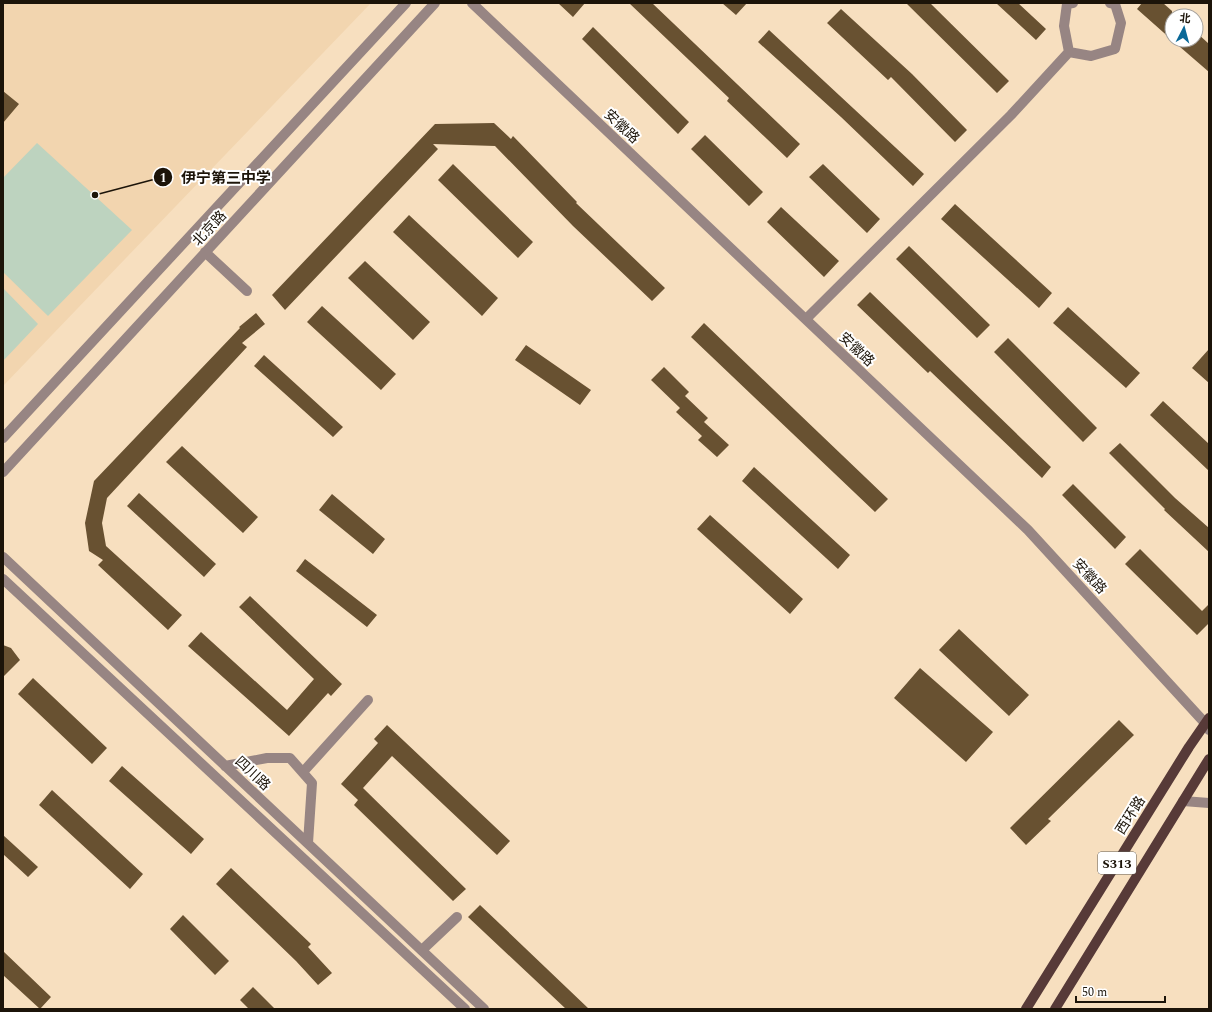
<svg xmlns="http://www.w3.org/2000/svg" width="1212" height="1012" font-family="Spectral,'Noto Sans SC',serif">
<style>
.built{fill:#f2d5af}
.green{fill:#bdd3bf}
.building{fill:#685131}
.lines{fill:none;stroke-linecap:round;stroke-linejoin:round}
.minor{stroke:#978583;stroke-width:10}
.major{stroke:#573a38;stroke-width:10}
.labels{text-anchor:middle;stroke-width:4;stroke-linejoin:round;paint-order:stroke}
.shield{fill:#fff;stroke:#605a53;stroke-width:1}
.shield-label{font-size:13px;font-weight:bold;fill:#1c1409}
.street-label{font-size:14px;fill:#1c1409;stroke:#fff}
.leader{fill:none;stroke:#1c1409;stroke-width:1.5}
.callout-dot{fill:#1c1409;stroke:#fff;stroke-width:1.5}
.mark-label{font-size:12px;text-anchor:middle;font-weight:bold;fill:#fff}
.callout-label{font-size:15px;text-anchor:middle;font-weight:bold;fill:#1c1409;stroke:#fff;stroke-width:4;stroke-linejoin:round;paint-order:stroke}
</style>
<rect width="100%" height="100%" fill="#f7dfbf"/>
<path class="built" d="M 3,3 L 371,3 L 3,386 Z"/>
<path class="green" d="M 37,143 L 132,230 L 48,316 L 3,272 L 3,178 Z
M 3,288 L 38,324 L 3,361 Z"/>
<path class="building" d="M 558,3 L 585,3 L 573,17 Z
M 629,3 L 652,3 L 800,144 L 787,158 L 727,101 L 729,98 Z
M 722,3 L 747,3 L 736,15 Z
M 906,3 L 930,3 L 1009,81 L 997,93 Z
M 996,3 L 1018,3 L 1046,29 L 1036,40 Z
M 1142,3 L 1163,3 L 1172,11 L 1172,40 L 1137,9 Z
M 841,9 L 912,74 L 967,130 L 955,142 L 891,77 L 888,80 L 827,23 Z
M 593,27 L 689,122 L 678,134 L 582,39 Z
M 769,30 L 924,174 L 913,186 L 841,117 L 758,42 Z
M 1196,32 L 1209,44 L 1209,72 L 1172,40 L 1196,40 Z
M 3,91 L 19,104 L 3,123 Z
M 494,123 L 511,139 L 513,136 L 577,202 L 576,203 L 665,288 L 652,301 L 573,226 L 495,146 L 433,144 L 438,149 L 285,310 L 272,295 L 435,124 Z
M 705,135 L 763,192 L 749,206 L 691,149 Z
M 453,164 L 533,242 L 518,258 L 438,180 Z
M 823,164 L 880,219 L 867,233 L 809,177 Z
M 955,204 L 1052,293 L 1039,308 L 941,219 Z
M 781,207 L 839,261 L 824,277 L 767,222 Z
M 409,215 L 498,298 L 482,316 L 393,232 Z
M 909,246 L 990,325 L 977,338 L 896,259 Z
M 365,261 L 430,322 L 413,340 L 348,278 Z
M 870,292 L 1051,467 L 1042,478 L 930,371 L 928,373 L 857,305 Z
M 322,306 L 396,374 L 381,390 L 307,322 Z
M 1068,307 L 1140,373 L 1126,388 L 1053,323 Z
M 256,313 L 265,324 L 242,343 L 247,347 L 107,498 L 102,523 L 106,546 L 182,615 L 168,630 L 98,565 L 103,560 L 89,551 L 85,523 L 94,481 L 240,328 L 239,327 Z
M 704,323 L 888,499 L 875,512 L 691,337 Z
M 1008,338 L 1097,428 L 1083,442 L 994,352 Z
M 526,345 L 591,390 L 580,405 L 515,360 Z
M 1209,349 L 1209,383 L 1192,368 Z
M 264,355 L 343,427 L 333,437 L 254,366 Z
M 664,367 L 689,392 L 685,396 L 708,418 L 704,422 L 729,445 L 717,457 L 698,440 L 702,436 L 676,412 L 680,408 L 651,380 Z
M 1163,401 L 1209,444 L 1209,471 L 1150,415 Z
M 1120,443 L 1175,498 L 1209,528 L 1209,552 L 1164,510 L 1165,509 L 1109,453 Z
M 182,446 L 258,517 L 243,533 L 166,462 Z
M 754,467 L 850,555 L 838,569 L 742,481 Z
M 1073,484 L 1126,537 L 1115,549 L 1062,495 Z
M 139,493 L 216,564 L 204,577 L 127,506 Z
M 332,494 L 385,539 L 373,554 L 319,510 Z
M 710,515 L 803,599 L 790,614 L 697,529 Z
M 1140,549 L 1202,611 L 1209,604 L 1209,623 L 1197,635 L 1125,564 Z
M 305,559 L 377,615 L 367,627 L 296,571 Z
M 250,596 L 342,684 L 331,696 L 328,693 L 289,736 L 188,646 L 201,632 L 287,710 L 314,679 L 239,607 Z
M 959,629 L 1029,695 L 1009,716 L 939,650 Z
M 3,645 L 11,648 L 20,660 L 3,677 Z
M 920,668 L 993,732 L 966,762 L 894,698 Z
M 33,678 L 107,748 L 92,764 L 18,694 Z
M 1119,720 L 1134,735 L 1048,819 L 1051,821 L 1026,845 L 1010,828 Z
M 387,725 L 510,841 L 497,855 L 392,756 L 363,788 L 466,889 L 453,901 L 354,805 L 358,800 L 341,784 L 378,743 L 374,739 Z
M 122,766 L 204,839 L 191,854 L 109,781 Z
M 52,790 L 143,874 L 130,889 L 39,805 Z
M 3,835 L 38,867 L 28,877 L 3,854 Z
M 231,868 L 311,944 L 308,947 L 332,973 L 318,985 L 296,961 L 216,884 Z
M 480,905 L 589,1009 L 566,1009 L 468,917 Z
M 183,915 L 229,961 L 215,975 L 170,929 Z
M 3,951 L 51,997 L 40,1009 L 3,975 Z
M 253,987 L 275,1009 L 249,1009 L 240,1000 Z"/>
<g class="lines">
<path class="minor" d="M 472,3 L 1028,530 L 1205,723 L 1209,730
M 1069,52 L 1091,56 L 1115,49 L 1121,23 L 1115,4 L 1110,3
M 1069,52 L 1064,26 L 1067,4 L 1073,3
M 205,252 L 247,291
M 806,319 L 1011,115 L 1069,52
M 3,438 L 406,3
M 3,472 L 435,3
M 3,557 L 484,1009
M 3,579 L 465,1009
M 225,766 L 267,758 L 290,758 L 312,783 L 308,843
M 303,772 L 368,700
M 1183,801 L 1209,803
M 422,950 L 457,917"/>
<path class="major" d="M 1026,1009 L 1189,747 L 1209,718
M 1055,1009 L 1209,759"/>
</g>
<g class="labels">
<rect class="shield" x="1098" y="852" width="38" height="22" rx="3"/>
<g class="shield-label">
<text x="1117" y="868">S313</text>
</g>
<g class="street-label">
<text transform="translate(622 126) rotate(43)" y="5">安徽路</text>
<text transform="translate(209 228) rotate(-47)" y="5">北京路</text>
<text transform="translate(857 349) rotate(43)" y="5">安徽路</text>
<text transform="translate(1090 576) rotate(47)" y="5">安徽路</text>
<text transform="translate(253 773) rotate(43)" y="5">四川路</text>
<text transform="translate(1130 815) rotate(-58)" y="5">西环路</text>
</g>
</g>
<path class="leader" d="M95 195L163 177"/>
<g class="callout-dot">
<circle cx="95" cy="195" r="4"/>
<circle cx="163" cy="177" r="10"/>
</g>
<g class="mark-label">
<text x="163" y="182">1</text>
</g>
<g class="callout-label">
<text x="226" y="183">伊宁第三中学</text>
</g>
<rect width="1212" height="1012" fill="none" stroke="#1c1409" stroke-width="8"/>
<g transform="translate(1184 28) rotate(6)"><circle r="19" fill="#ffffff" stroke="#a4a19d"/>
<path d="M0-3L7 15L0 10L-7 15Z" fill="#0a6897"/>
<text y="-6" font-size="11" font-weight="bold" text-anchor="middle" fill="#1c1409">北</text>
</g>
<path d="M1076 996v6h89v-6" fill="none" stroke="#1c1409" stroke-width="2"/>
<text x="1082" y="996" font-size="12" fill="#1c1409" stroke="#ffffff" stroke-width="3" paint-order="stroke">50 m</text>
</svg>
